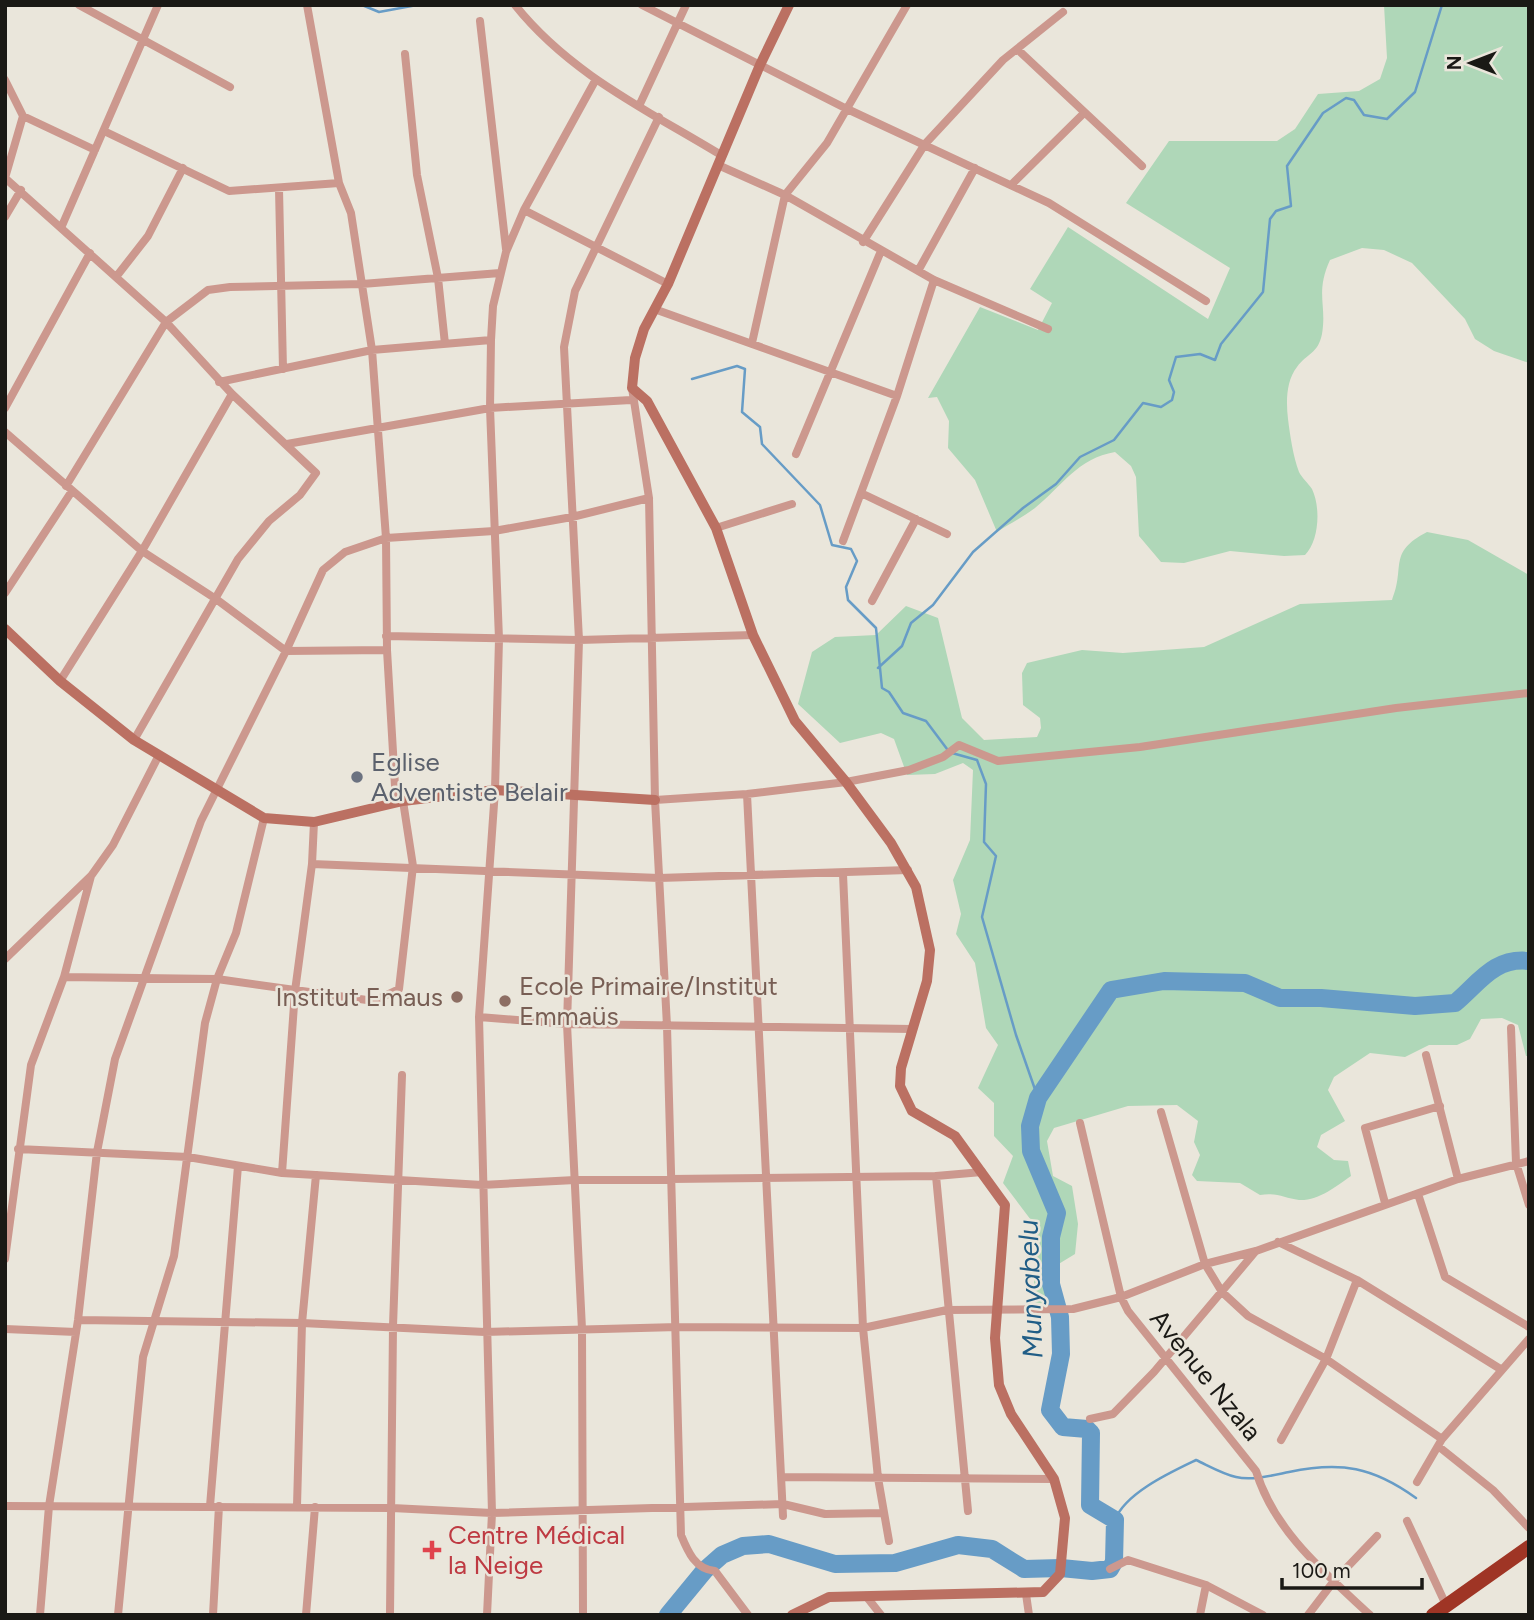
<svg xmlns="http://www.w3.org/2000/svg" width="1534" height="1620" font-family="Figtree,sans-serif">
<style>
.green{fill:#afd7b8}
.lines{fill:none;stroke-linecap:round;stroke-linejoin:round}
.stream{stroke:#679cc6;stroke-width:2.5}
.river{stroke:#679cc6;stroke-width:18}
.street{stroke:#cc988e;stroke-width:8}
.secondary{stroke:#bb7062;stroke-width:10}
.highway{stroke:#9f3525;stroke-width:14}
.worship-dot{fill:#6b7280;stroke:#eae6db;stroke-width:2.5}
.education-dot{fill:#8d6e63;stroke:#eae6db;stroke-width:2.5}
.health-dot{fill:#e0444e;stroke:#eae6db;stroke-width:2.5}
.labels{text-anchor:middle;stroke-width:5;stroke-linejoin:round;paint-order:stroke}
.worship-label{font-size:26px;fill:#5b616d;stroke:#eae6db;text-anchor:start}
.education-label{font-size:26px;fill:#785e54;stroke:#eae6db;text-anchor:start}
.street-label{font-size:26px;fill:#1a1915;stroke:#eae6db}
.health-label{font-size:26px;fill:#be3a42;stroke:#eae6db;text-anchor:start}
.water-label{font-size:28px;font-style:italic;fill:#205d86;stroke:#eae6db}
</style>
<rect width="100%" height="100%" fill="#eae6db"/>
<path class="green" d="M 1384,5 L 1529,5 L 1529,363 L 1494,351 L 1475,339 L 1465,319 L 1412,263 L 1384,250 L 1362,248 L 1330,260 C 1315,293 1327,305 1322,334 C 1318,354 1307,353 1297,367 C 1286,381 1286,402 1288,419 C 1290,435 1293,456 1299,472 C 1302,478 1308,483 1312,489 C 1321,508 1319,541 1305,555 L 1284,556 L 1230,551 L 1184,563 L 1161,562 L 1139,536 L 1136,477 L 1131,466 L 1115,452 C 1078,458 1062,486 1035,508 C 1023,517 1009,524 997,532 L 975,480 L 948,448 L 949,421 L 937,397 L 928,398 L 980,307 L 1038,330 L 1052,303 L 1030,289 L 1068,227 L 1208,319 L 1230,268 L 1126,203 L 1169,141 L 1277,141 L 1295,129 L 1318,94 L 1359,91 L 1380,79 L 1387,58 Z
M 1427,532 L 1468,540 L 1529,575 L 1529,1056 L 1526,1056 L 1518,1025 L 1502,1018 L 1481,1019 L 1470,1039 L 1457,1045 L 1429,1045 L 1405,1057 L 1370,1053 L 1334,1077 L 1328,1090 L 1345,1121 L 1321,1135 L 1317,1147 L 1334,1160 L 1348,1161 L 1351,1176 C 1337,1186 1318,1201 1299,1200 C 1285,1198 1276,1192 1260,1195 L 1240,1183 L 1197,1181 L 1192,1175 L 1200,1155 L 1194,1142 L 1198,1121 L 1177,1105 L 1128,1106 L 1054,1128 L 1047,1141 L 1053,1176 L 1072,1186 L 1078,1224 L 1075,1254 L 1057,1265 L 1055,1289 L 1046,1304 L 1033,1302 L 1037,1228 L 1003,1183 L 1013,1156 L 994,1136 L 994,1103 L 978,1088 L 998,1045 L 986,1028 L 975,963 L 956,934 L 961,914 L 953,880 L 970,840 L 973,770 L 963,763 L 935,774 L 907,775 L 894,739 L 881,733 L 840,743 L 798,704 L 812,652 L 835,637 L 876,635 L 906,606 L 938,618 L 962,718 L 984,740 L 1037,737 L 1041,728 L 1040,718 L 1023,705 L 1022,673 L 1027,663 L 1082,650 L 1123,653 L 1204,647 L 1300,604 L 1392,600 C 1406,566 1387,553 1427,532 Z"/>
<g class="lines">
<path class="stream" d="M 362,5 L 379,12 L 417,5
M 692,379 L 737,366 L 745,369 L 742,412 L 760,427 L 762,444 L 820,505 L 832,545 L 851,549 L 857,561 L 846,587 L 848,600 L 876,628 L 882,688 L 889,692 L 903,713 L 926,721 L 947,749
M 878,668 L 902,646 L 911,623 L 933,605 L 973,552 L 1023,508 L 1056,484 L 1080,457 L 1114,440 L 1143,403 L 1161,407 L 1172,400 L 1174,392 L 1169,380 L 1176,357 L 1200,354 L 1215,360 L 1221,344 L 1263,292 L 1270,219 L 1276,211 L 1291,206 L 1287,166 L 1323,113 L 1346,98 L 1354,100 L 1364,115 L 1387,119 L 1415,92 L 1442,5
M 952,753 L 977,760 L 986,784 L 984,842 L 996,856 L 982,917 L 1016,1035 L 1038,1098
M 1115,1520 C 1125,1493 1171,1472 1196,1460 C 1209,1466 1223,1474 1236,1477 C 1252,1481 1274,1475 1289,1472 C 1341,1461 1373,1467 1416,1498"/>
<path class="river" d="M 668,1615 L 705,1570 L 722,1555 L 743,1546 L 769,1544 L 835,1564 L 895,1563 L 958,1545 L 992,1549 L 1024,1569 L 1061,1568 L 1092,1571 L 1110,1569 L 1114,1562 L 1115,1520 L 1090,1505 L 1091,1433 L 1087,1429 L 1063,1427 L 1050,1410 L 1061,1354 L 1060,1317 L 1051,1284 L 1051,1237 L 1057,1213 L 1031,1151 L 1030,1126 L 1038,1098 L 1111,990 L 1164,981 L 1245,983 L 1280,998 L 1321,998 L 1415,1006 L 1455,1003 C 1479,983 1494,957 1529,961"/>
<path class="street" d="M 79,5 L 230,87
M 307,5 L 339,183 L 351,213 L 372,350 L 386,538 L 387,650 L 396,803
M 515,5 C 570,74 647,110 721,155
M 642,5 L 845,108 L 1049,203 L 1206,301
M 480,21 L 506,249
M 1017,49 L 1142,166
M 405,54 L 417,175 L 438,278 L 445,344
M 5,80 L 23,116 L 5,178
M 639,106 L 686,5
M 23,116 L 95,150
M 104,131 L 229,191 L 339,183
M 718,165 L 785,195 L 934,280 L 1048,329
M 5,178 L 166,322 L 232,394 L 316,473 L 300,495 L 269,521 L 238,559 L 134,740
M 1011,185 L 1083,114
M 279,189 L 283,369
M 524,210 L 668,284
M 5,217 L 21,190
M 61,228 L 158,5
M 863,242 L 925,144 L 1003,60 L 1063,12
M 918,271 L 975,168
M 116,277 L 148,236 L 183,168
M 657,310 L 897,396
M 752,343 L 785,195 L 827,143 L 907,5
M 219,382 L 372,350 L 491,340
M 632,388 L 649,498 L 655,800 L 667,1026 L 681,1535 C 688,1552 695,1569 715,1571 L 748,1615
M 5,408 L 90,253
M 5,432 L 142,551 L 216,599 L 286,651 L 387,650
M 287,444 L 490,408 L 631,400
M 796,454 L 881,251
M 66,486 L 166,322 L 208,290 L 230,287 L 362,284 L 500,273
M 861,493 L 947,534
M 716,528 L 792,504
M 843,541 L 897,396 L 934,280
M 5,593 L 72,491
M 872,601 L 916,519
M 386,636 L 579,640 L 753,635
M 60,681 L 142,551 L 232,394
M 747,794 L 783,1516
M 655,800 L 747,794 L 846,782 L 909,770 L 943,757 L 959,745 L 998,761 L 1140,747 L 1396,708 L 1529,693
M 312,864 L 659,878 L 908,870
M 843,874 L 863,1328 L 878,1478 L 889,1541
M 5,959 L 91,876 L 113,845 L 159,755
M 64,977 L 217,979 L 374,1001 L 399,989 L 413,866 L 403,801
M 479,1017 L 567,1024 L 912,1029
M 1511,1028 L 1516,1163 L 1529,1205
M 1426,1055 L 1458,1179
M 1161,1112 L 1205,1264 L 1222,1292 L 1248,1316 L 1326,1359 L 1442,1439
M 1080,1123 L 1121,1297 L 1128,1311 L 1256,1471 C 1274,1531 1325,1573 1370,1615
M 18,1149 L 188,1157 L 282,1173 L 482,1185 L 575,1180 L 936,1176 L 982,1172
M 282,1173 L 295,991 L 312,864 L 314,822
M 936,1176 L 968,1511
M 1418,1194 L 1445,1277 L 1529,1327
M 1385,1203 L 1365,1128 L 1440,1106
M 1278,1242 L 1357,1280 L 1502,1370
M 5,1259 L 31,1065 L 64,977 L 91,876
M 78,1320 L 302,1323 L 485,1332 L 678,1327 L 863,1328 L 947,1310 L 1073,1309 L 1121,1297 L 1205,1264 L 1256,1251 L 1458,1179 L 1529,1161
M 5,1329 L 76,1332
M 1090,1419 L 1113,1414 L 1154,1372 L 1255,1252
M 1281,1440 L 1326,1359 L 1357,1280
M 1438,1446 L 1493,1490 L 1529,1528
M 783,1477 L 1054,1479
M 1417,1482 L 1442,1439 L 1529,1339
M 5,1506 L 392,1508 L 492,1513 L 783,1504 L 825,1514 L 884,1513
M 210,1506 L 238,1166
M 297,1506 L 302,1323 L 316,1175
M 1407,1521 L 1446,1605
M 1110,1569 L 1128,1560 L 1206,1585 L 1263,1615
M 1026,1594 L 1029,1615
M 866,1596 L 881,1615
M 40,1615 L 49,1506 L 78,1320 L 97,1152 L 115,1059 L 201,821 L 286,651 L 323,570 L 345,552 L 386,538 L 494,531 L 572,517 L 649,498
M 118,1615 L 143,1357 L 174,1256 L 205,1023 L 217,979 L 236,933 L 264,818
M 213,1615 L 219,1506
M 306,1615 L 315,1507
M 390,1615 L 393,1326 L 402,1075
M 487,1615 L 492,1513 L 479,1017 L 495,790 L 499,639 L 490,408 L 491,340 L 493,306 L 506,252 L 524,210 L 595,81
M 583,1615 L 582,1329 L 567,1024 L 579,640 L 564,347 L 575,291 L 659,117
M 1200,1615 L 1206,1585
M 1308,1615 L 1334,1581 L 1377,1536"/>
<path class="secondary" d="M 789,5 L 760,65 L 668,284 L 644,329 L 635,358 L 632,388 L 647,401 L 716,528 L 753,635 L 795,721 L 846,782 L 891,843 L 916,887 L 930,950 L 927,981 L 901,1068 L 900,1086 L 912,1111 L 955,1136 L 1005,1205 L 995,1338 L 999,1385 L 1011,1414 L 1054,1479 L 1065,1518 L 1060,1574 L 1043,1592 L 829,1597 L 792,1615
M 5,629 L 60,681 L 134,740 L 264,818 L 314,822 L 403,801 L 495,790 L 655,800"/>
<path class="highway" d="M 1433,1615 L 1529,1547"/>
</g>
<circle class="worship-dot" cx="357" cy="777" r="7"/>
<g class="education-dot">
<circle cx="457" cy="997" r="7"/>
<circle cx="505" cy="1001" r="7"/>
</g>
<path class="health-dot" d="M428.5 1539.5h7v7h7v7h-7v7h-7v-7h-7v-7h7z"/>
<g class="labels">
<g class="worship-label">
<text x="371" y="771">Eglise<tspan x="371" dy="30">Adventiste Belair</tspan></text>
</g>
<g class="education-label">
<text x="519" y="995">Ecole Primaire/Institut<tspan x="519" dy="30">Emmaüs</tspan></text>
<text x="443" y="1006" text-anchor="end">Institut Emaus</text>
</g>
<g class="street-label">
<text transform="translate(1206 1375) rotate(51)" y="9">Avenue Nzala</text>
</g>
<g class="health-label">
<text x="448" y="1544">Centre Médical<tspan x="448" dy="30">la Neige</tspan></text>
</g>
<g class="water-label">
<text transform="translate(1030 1289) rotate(-92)" y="10">Munyabelu</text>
</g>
</g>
<rect width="1534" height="1620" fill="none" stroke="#1a1915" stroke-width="14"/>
<g transform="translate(1471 63) rotate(270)" stroke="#eae6db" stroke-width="5" paint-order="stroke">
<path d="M0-5L12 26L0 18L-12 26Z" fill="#1a1915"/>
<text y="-10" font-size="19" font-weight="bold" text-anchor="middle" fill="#1a1915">N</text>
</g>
<path d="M1282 1578v10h140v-10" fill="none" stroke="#1a1915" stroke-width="3.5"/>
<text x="1292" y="1578" font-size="21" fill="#1a1915" stroke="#eae6db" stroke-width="5" paint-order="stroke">100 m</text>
</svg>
